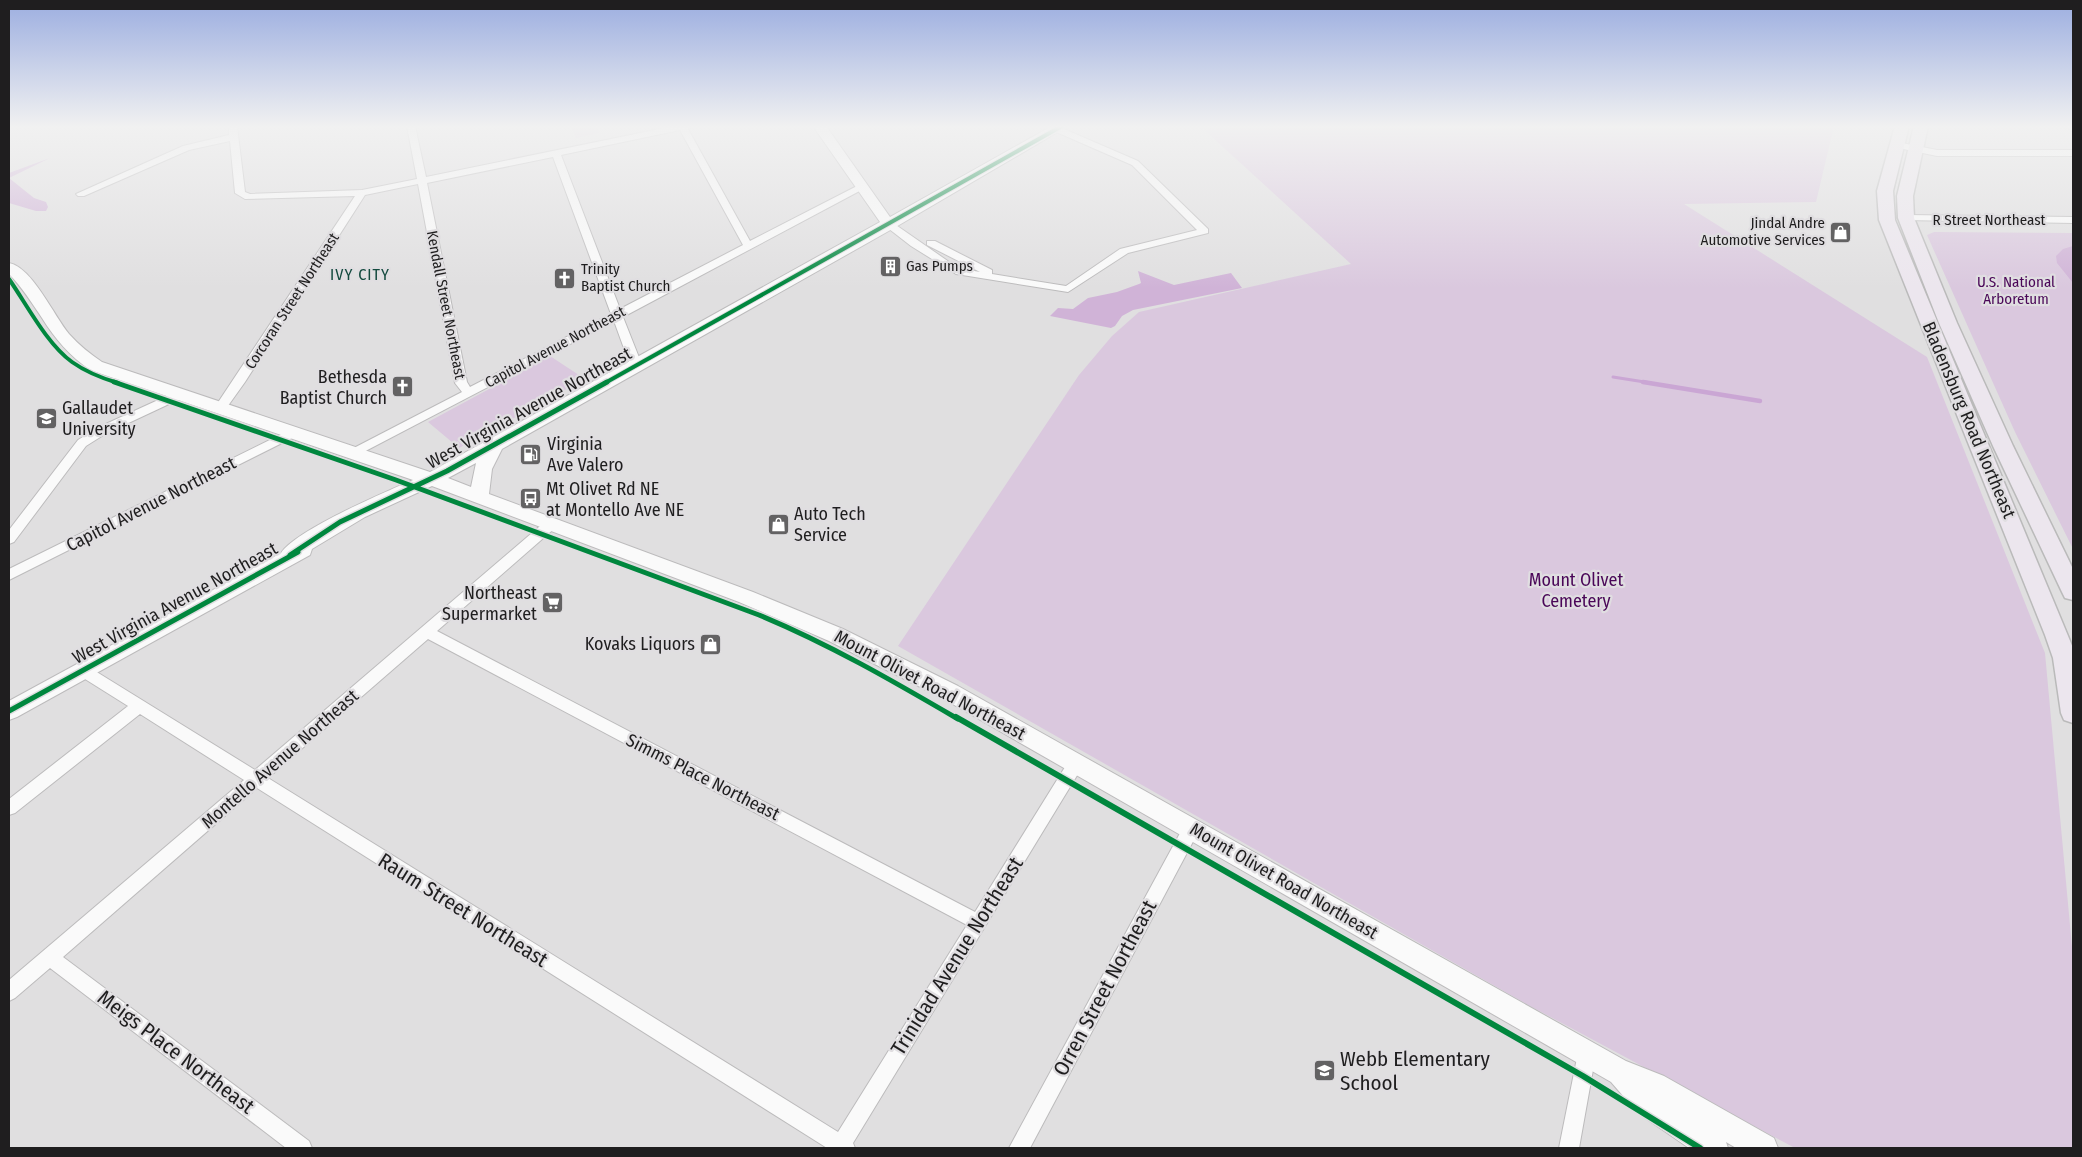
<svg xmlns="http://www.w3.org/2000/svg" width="2082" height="1157" font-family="'Fira Sans Condensed',sans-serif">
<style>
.green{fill:#dac8de}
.forest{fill:#d0b3d7}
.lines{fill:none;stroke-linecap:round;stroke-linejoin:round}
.stream-far1{stroke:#caa6d4;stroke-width:3}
.stream{stroke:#caa6d4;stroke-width:4.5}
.street-casing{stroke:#bcbbbc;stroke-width:2}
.secondary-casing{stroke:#bcbbbc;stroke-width:2}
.primary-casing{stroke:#bababa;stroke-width:3}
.street{fill:#fafafa;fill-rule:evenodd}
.secondary{fill:#fafafa;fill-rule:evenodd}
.primary{fill:#ece6ee;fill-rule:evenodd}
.cycleway-far2-casing{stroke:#e0dee1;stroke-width:6}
.cycleway-far1-casing{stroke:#e0dee1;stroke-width:8}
.cycleway-casing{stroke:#e0dee1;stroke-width:9}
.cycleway-far2{stroke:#00873e;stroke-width:4}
.cycleway-far1{stroke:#00873e;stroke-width:5}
.cycleway{stroke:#00873e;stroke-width:6}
.labels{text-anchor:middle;stroke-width:4.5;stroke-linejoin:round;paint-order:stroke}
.far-street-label{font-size:15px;fill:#1f1e1f;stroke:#e0dee1}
.far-poi-label{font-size:15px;fill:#1f1e1f;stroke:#e0dee1;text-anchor:start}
.far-park-label{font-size:15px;fill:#4a0758;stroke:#e0dee1}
.far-neighbourhood-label{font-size:16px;letter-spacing:1px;fill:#134a3e;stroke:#e0dee1}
.poi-label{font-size:18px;fill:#1f1e1f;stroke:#e0dee1;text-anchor:start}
.street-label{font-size:18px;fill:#1f1e1f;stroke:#e0dee1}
.park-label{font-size:18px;fill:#4a0758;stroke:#e0dee1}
.near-street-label{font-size:21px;fill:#1f1e1f;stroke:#e0dee1}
.near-poi-label{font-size:21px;fill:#1f1e1f;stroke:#e0dee1;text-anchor:start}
</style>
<rect width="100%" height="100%" fill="#e0dfe0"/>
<path class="green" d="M 571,126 L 596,126 L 599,133 L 576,138 Z
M 1200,126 L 1834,126 L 1816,202 L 1684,204 L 1927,357 L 2045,653 L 2073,958 L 2073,1148 L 1795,1148 L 1530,1006 L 898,646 L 1079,375 L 1112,336 L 1139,312 L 1351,264 Z
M 1934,232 L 2073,233 L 2073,549 L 2015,432 L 1927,235 Z
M 550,356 L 585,379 L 459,448 L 428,422 Z"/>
<path class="forest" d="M 50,158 L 9,178 L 34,198 L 46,202 L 48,207 L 46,211 L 36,211 L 9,203 L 9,173 Z
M 2073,246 L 2073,283 L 2057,263 L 2056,256 L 2063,249 Z
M 1138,271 L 1174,285 L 1231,273 L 1242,288 L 1133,310 L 1122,316 L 1115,326 L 1111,328 L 1050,316 L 1058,308 L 1073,309 L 1088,298 L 1117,292 L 1139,284 L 1141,283 Z"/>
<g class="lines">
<path class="stream-far1" d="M 1613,377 L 1651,383"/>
<path class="stream" d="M 1643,382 L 1760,401"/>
<defs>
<path id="street" d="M 229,126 L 237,126 L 245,192 L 250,194 L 362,190 L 417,179 L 407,126 L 415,126 L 426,177 L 674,126 L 692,126 L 688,129 L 750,241 L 859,185 L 862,184 L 867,187 L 623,317 L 642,365 L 640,368 L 632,368 L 630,365 L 614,321 L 354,457 L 350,456 L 348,453 L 350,450 L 462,392 L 455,383 L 418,184 L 365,195 L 245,382 L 225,410 L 221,411 L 215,407 L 355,196 L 245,199 L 235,193 L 230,141 L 189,150 L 84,196 L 78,196 L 76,194 L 183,146 L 229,135 ZM 680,130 L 743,245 L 620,309 L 561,155 ZM 553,157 L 611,314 L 470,387 L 467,382 L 427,183 Z
M 1057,126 L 1138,161 L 1208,229 L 1208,233 L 1128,253 L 1068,292 L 956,274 L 911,246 L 884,225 L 889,222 L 893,223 L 952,264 L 963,269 L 980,272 L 927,245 L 927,241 L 935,241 L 992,270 L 992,274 L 1066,286 L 1120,249 L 1197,230 L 1132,165 L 1054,131 L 1053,129 Z
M 2065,126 L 2073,126 L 2073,132 Z
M 1897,142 L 1937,150 L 2073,150 L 2073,156 L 1937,156 L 1894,147 L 1894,143 Z
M 1906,215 L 2073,217 L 2073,223 L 1903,220 L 1903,216 Z
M 180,390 L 186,394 L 184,397 L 105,434 L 86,446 L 14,542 L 9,544 L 9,530 L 78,440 L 97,428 Z
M 294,428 L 298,429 L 300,432 L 298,435 L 9,580 L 9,569 Z
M 551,519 L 556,521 L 558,524 L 556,527 L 437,631 L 975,912 L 1070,759 L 1076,757 L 1082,759 L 1084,764 L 853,1143 L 855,1148 L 827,1148 L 257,788 L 63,957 L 309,1141 L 312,1148 L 286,1148 L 50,968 L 15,998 L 9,1001 L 9,980 L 244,780 L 140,714 L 15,813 L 9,815 L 9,799 L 128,706 L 77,674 L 75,670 L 77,666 L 82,664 L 87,666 L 255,770 L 546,521 ZM 428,639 L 967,925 L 838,1132 L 268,778 Z
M 1191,822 L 1197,824 L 1199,829 L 1197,834 L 1030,1148 L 1009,1148 L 1185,824 Z
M 1587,1044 L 1594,1046 L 1596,1053 L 1579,1148 L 1559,1148 L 1578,1053 L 1580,1046 Z"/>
<path id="secondary" d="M 813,126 L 826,126 L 890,217 L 1052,126 L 1068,126 L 894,228 L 502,449 L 492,469 L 489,494 L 753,592 L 843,629 L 958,686 L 1626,1061 L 1664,1076 L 1774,1138 L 1778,1148 L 1736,1148 L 1726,1142 L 1728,1148 L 1689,1148 L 1638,1113 L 1611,1082 L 942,698 L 829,641 L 739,602 L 432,486 L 365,517 L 312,549 L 310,555 L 17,717 L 9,720 L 9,701 L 281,553 C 296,530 385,492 413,480 L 90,370 C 70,356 55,339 42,318 C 32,303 22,287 9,274 L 9,263 C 32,267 54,316 69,334 C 79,345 90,354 102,362 L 430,472 L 880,222 ZM 476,463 L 471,487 L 448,478 Z"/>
<path id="primary" d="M 1895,126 L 1909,126 L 1893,191 L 1895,220 L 2073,648 L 2073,723 L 2064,720 L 2061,713 L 2053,658 L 2045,635 L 1879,220 L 1877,191 Z
M 1914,126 L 1928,126 L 1913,196 L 1914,218 L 1957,323 L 2013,446 L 2073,569 L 2073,600 L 2065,598 L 2062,592 L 1993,446 L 1939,323 L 1898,218 L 1897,196 Z"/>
</defs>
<use href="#street" class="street-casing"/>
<use href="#secondary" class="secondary-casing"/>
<use href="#primary" class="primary-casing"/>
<use href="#street" class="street"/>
<use href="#secondary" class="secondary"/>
<use href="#primary" class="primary"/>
<defs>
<path id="cycleway-far2" d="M 9,279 C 27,305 47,344 72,362 C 86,372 101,378 118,383
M 605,383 L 1062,126"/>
<path id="cycleway-far1" d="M 114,382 L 396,480 L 759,615 C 829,644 893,681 958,719
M 290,555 L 340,522 L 447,471 L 607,382
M 9,711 L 298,552"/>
<path id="cycleway" d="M 956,717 L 1583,1076 L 1700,1148"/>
</defs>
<use href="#cycleway-far2" class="cycleway-far2-casing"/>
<use href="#cycleway-far1" class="cycleway-far1-casing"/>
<use href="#cycleway" class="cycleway-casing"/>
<use href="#cycleway-far2" class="cycleway-far2"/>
<use href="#cycleway-far1" class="cycleway-far1"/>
<use href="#cycleway" class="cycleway"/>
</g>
<linearGradient id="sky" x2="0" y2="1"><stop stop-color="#9caee0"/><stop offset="0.44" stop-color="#f1f1f1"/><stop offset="1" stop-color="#f1f1f1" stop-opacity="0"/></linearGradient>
<rect width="2082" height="288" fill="url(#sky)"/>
<defs>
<symbol id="shop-square" viewBox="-11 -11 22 22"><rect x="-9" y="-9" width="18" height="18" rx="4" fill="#636263" stroke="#e0dee1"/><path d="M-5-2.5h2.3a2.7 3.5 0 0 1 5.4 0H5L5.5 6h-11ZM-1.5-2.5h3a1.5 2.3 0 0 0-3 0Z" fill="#fff"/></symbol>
<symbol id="building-square" viewBox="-11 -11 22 22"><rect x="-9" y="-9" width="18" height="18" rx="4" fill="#636263" stroke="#e0dee1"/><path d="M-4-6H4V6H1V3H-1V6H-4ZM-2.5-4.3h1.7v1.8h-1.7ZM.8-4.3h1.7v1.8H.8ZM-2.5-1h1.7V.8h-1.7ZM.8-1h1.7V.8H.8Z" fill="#fff"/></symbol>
<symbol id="church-square" viewBox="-11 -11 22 22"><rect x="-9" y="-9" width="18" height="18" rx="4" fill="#636263" stroke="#e0dee1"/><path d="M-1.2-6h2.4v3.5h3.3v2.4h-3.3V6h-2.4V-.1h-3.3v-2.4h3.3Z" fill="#fff"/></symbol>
<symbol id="university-square" viewBox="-11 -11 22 22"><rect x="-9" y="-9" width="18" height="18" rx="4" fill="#636263" stroke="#e0dee1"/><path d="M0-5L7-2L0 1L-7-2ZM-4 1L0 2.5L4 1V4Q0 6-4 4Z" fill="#fff"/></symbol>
<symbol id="fuel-square" viewBox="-11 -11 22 22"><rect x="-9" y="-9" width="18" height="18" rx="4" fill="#636263" stroke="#e0dee1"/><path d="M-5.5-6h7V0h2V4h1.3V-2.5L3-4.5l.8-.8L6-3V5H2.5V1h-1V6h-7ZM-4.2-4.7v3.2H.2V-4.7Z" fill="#fff"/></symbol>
<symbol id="bus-square" viewBox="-11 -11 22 22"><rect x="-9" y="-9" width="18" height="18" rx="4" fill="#636263" stroke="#e0dee1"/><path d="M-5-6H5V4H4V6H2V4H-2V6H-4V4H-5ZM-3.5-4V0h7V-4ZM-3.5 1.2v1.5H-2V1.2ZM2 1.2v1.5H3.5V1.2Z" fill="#fff"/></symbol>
<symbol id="supermarket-square" viewBox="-11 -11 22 22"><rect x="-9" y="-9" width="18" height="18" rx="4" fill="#636263" stroke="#e0dee1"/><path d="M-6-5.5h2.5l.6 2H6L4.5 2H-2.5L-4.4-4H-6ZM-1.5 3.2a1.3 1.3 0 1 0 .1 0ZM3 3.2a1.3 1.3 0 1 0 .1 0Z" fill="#fff"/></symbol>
<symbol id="school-square" viewBox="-11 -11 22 22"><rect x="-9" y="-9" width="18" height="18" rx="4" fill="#636263" stroke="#e0dee1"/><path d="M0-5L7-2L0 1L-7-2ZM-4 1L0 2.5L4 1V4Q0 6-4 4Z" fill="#fff"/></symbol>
</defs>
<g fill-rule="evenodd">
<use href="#shop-square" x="1828" y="220" width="25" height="25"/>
<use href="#building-square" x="878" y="254" width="25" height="25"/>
<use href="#church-square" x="552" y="266" width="25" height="25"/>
<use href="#church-square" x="390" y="374" width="25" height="25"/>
<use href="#university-square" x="34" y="406" width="25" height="25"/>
<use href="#fuel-square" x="518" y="442" width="25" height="25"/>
<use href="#bus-square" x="518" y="486" width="25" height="25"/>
<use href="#shop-square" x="766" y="512" width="25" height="25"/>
<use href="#supermarket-square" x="540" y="590" width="25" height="25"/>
<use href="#shop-square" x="698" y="632" width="25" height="25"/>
<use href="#school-square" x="1312" y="1058" width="25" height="25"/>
</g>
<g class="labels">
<g class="far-street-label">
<text x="1989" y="225">R Street Northeast</text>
<text transform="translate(292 301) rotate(-57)" y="5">Corcoran Street Northeast</text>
<text transform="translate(446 305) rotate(79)" y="5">Kendall Street Northeast</text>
<text transform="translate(555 347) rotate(-28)" y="5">Capitol Avenue Northeast</text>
</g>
<g class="far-poi-label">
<text x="1825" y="228" text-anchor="end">Jindal Andre<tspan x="1825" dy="17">Automotive Services</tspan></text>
<text x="906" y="271">Gas Pumps</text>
<text x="581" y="274">Trinity<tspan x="581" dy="17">Baptist Church</tspan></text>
</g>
<g class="far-park-label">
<text x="2016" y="287">U.S. National<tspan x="2016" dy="17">Arboretum</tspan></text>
</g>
<g class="far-neighbourhood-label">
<text x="360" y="280">IVY CITY</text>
</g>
<g class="poi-label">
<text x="387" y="383" text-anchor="end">Bethesda<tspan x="387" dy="21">Baptist Church</tspan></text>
<text x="62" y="414">Gallaudet<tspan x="62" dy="21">University</tspan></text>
<text x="547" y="450">Virginia<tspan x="547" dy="21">Ave Valero</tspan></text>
<text x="546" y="495">Mt Olivet Rd NE<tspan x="546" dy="21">at Montello Ave NE</tspan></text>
<text x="794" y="520">Auto Tech<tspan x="794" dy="21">Service</tspan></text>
<text x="537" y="599" text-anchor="end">Northeast<tspan x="537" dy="21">Supermarket</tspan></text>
<text x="695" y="650" text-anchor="end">Kovaks Liquors</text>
</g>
<g class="street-label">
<text transform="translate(529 408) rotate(-29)" y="6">West Virginia Avenue Northeast</text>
<text transform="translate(1969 420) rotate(67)" y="6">Bladensburg Road Northeast</text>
<text transform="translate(151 504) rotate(-27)" y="6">Capitol Avenue Northeast</text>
<text transform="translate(175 603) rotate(-29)" y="6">West Virginia Avenue Northeast</text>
<text transform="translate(930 685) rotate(28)" y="6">Mount Olivet Road Northeast</text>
<text transform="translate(280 759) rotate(-41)" y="6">Montello Avenue Northeast</text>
<text transform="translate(703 777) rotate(27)" y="6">Simms Place Northeast</text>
<text transform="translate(1284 881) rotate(30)" y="6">Mount Olivet Road Northeast</text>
</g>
<g class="park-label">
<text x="1576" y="586">Mount Olivet<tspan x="1576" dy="21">Cemetery</tspan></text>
</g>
<g class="near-street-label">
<text transform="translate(463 910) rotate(32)" y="7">Raum Street Northeast</text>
<text transform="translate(957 956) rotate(-58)" y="7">Trinidad Avenue Northeast</text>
<text transform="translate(1105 988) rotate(-62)" y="7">Orren Street Northeast</text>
<text transform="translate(176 1052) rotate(37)" y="7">Meigs Place Northeast</text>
</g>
<g class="near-poi-label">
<text x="1340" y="1066">Webb Elementary<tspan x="1340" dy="24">School</tspan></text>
</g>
</g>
<rect width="2082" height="1157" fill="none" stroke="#1f1e1f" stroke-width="20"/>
</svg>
